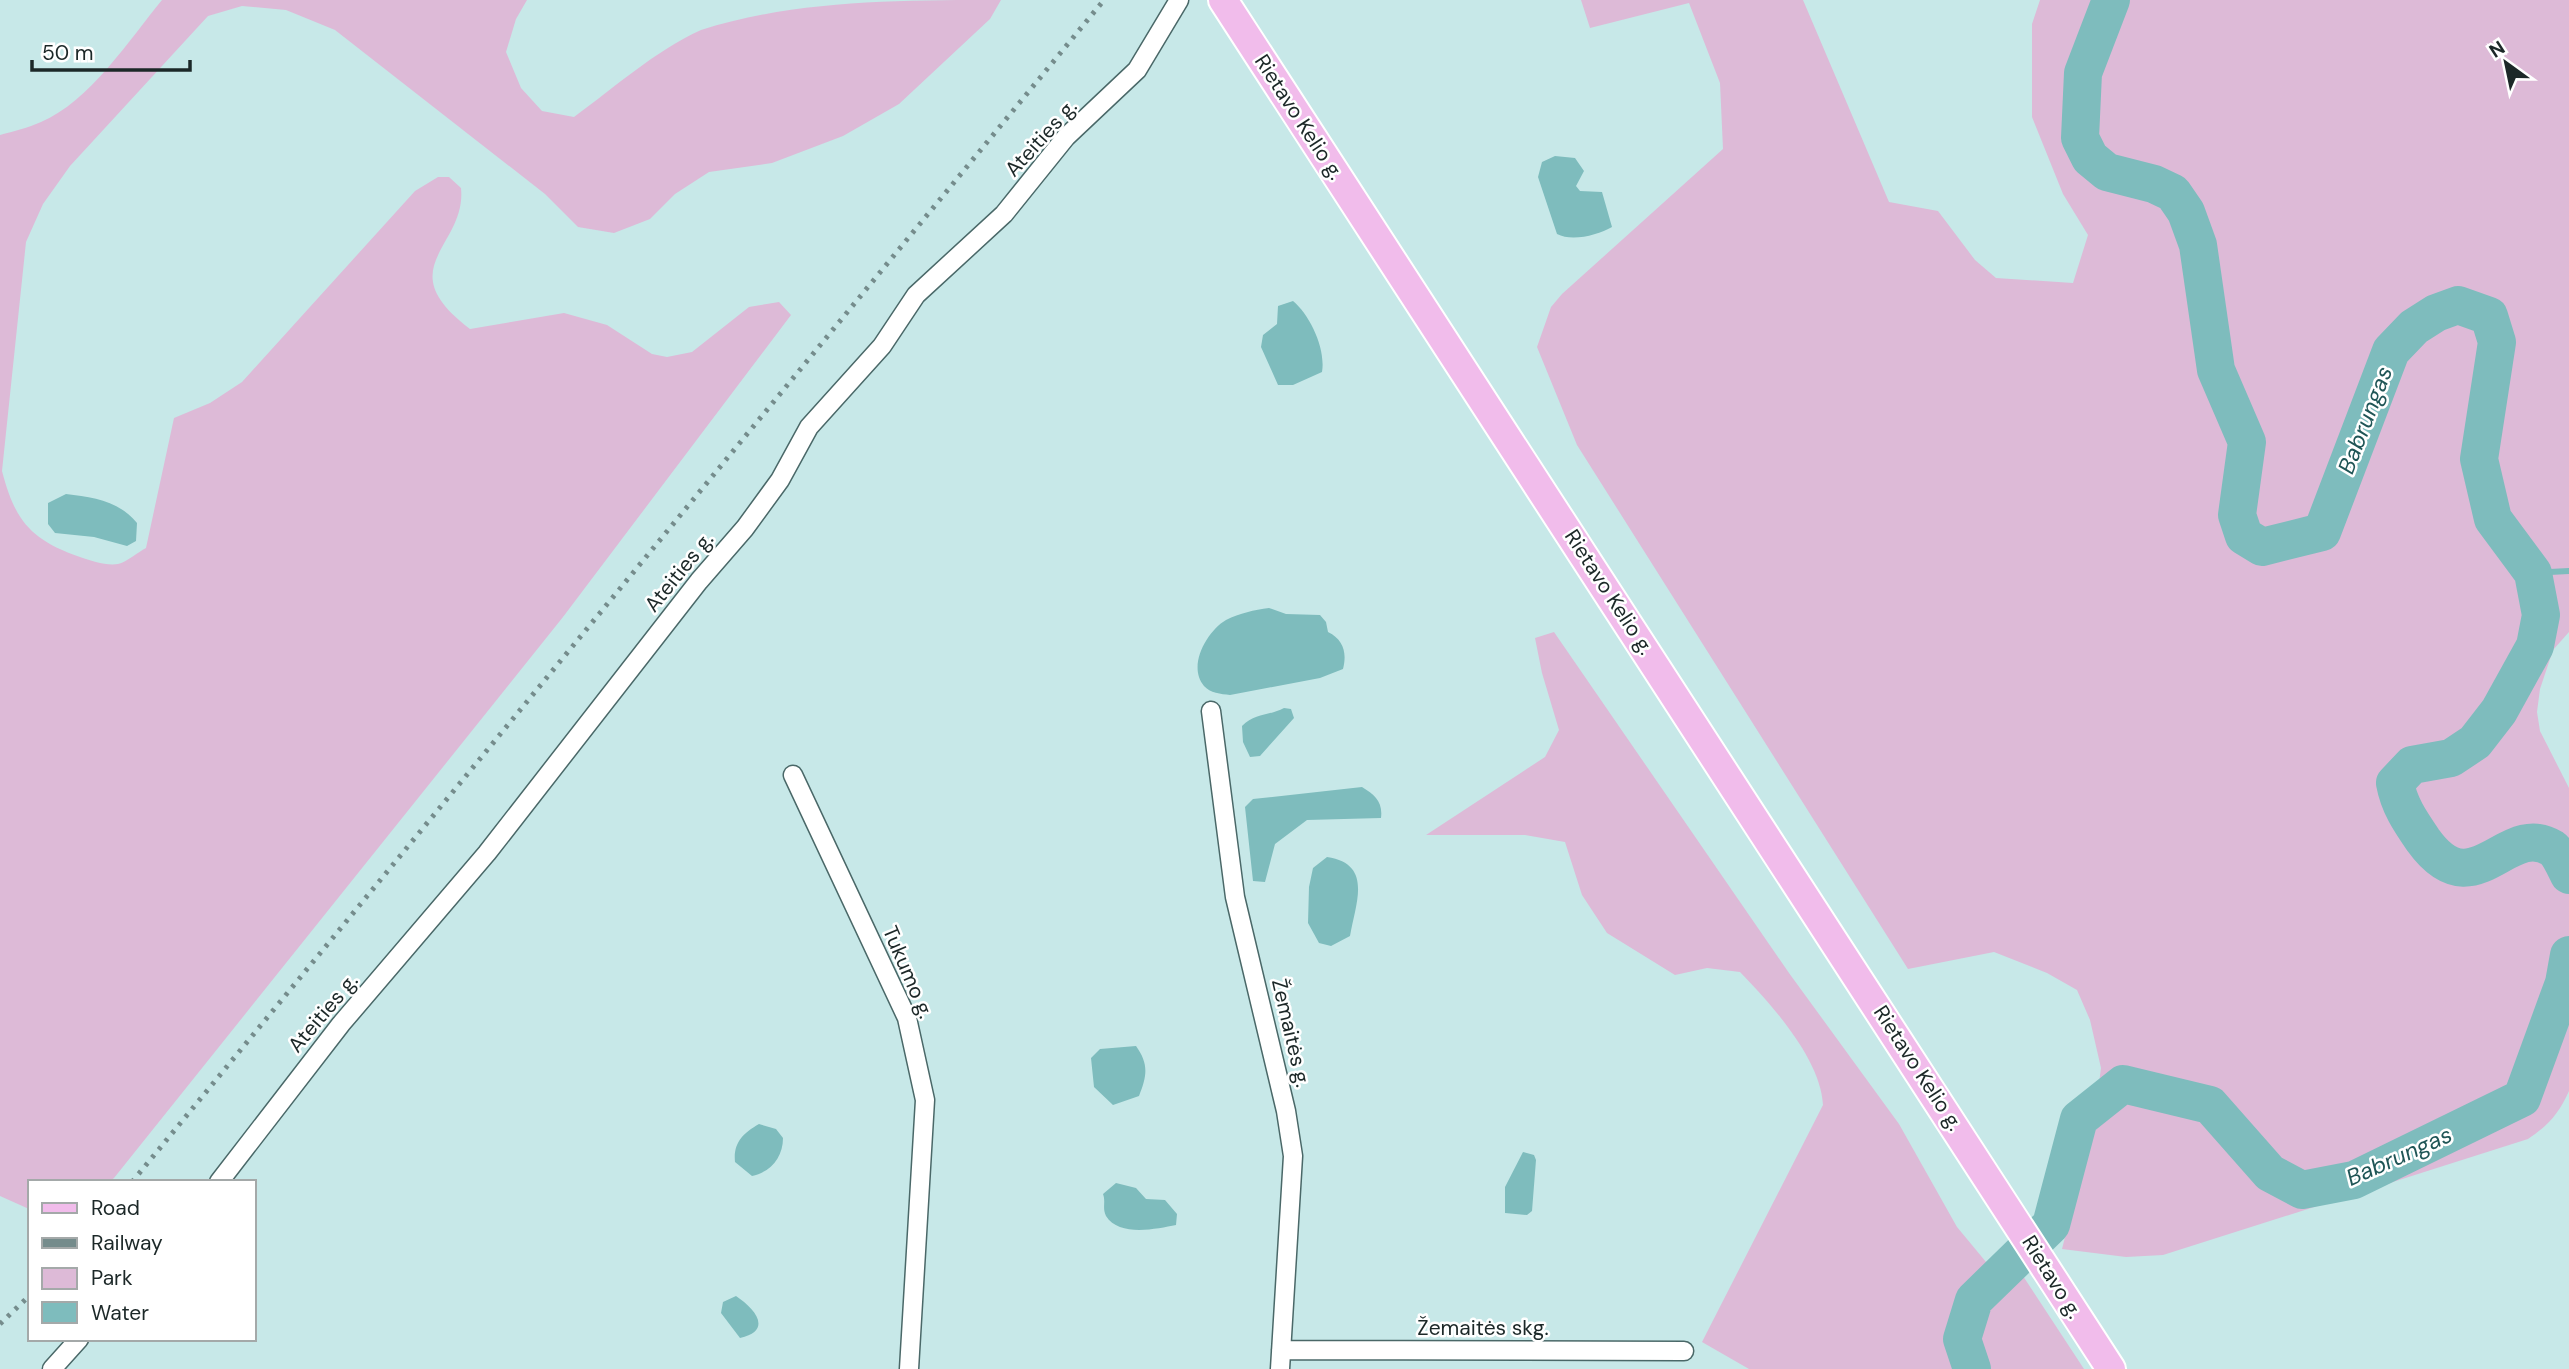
<svg xmlns="http://www.w3.org/2000/svg" width="2569" height="1369" font-family="'DM Sans',sans-serif">
<style>
.green{fill:#ddbad7}
.water{fill:#7ebcbd}
.lines{fill:none;stroke-linecap:round;stroke-linejoin:round}
.stream{stroke:#7ebcbd;stroke-width:6}
.river{stroke:#7ebcbd;stroke-width:38}
.street-casing{stroke:#4a6868;stroke-width:21}
.primary-casing{stroke:#fff;stroke-width:32}
.street{stroke:#fff;stroke-width:18}
.primary{stroke:#f1bceb;stroke-width:28}
.rail{stroke:#758c8c;stroke-width:5;stroke-dasharray:3.5 7;stroke-linecap:butt}
.labels{text-anchor:middle;stroke-width:5;stroke-linejoin:round;paint-order:stroke}
.street-label{font-size:21px;fill:#1c2828;stroke:#fff}
.water-label{font-size:23px;font-style:italic;fill:#1f5556;stroke:#fff}
</style>
<rect width="100%" height="100%" fill="#c7e8e8"/>
<path class="green" d="M 162,0 L 527,0 L 516,19 L 506,52 L 521,88 L 542,111 L 574,117 C 615,87 655,51 701,30 C 794,0 902,0 1001,0 L 990,19 L 899,104 L 843,136 L 772,163 L 709,172 L 675,194 L 650,219 L 614,233 L 578,227 L 545,194 L 335,30 L 286,10 L 242,6 L 208,16 L 70,166 L 43,204 L 26,242 L 2,471 C 15,521 31,540 80,557 C 91,561 107,566 118,564 C 127,562 138,552 146,548 L 174,418 L 210,403 L 242,382 L 415,191 L 438,177 L 449,177 L 461,188 C 467,247 388,267 470,329 L 564,313 L 607,325 L 652,354 L 667,357 L 692,352 L 749,307 L 779,302 L 791,315 L 563,617 L 114,1178 L 109,1182 L 30,1182 L 29,1209 L 0,1196 L 0,135 C 14,131 28,128 41,122 C 89,102 130,39 162,0 Z
M 1581,0 L 1803,0 L 1889,202 L 1938,211 L 1975,260 L 1996,278 L 2073,283 L 2088,235 L 2063,194 L 2032,117 L 2032,24 L 2040,0 L 2569,0 L 2569,632 L 2553,650 L 2540,689 L 2537,712 L 2540,731 L 2569,788 L 2569,1091 C 2559,1113 2549,1125 2528,1139 L 2163,1255 L 2126,1257 L 2062,1249 L 2094,1121 L 2101,1068 L 2090,1020 L 2077,990 L 2047,973 L 1994,952 L 1908,969 L 1577,445 L 1537,347 L 1551,307 L 1562,294 L 1723,149 L 1720,83 L 1689,3 L 1590,28 Z
M 1554,632 L 1789,973 L 1899,1124 L 1957,1227 L 1991,1268 L 1981,1277 L 1948,1348 L 1954,1369 L 1749,1369 L 1702,1342 L 1823,1105 C 1821,1059 1771,1004 1740,972 L 1707,968 L 1675,975 L 1607,933 L 1582,895 L 1565,842 L 1525,835 L 1426,835 L 1545,757 L 1559,730 L 1542,673 L 1535,638 Z
M 2023,1276 L 2084,1369 L 1989,1369 C 1988,1359 1982,1352 1980,1343 C 1975,1317 2006,1290 2023,1276 Z"/>
<path class="water" d="M 1555,156 L 1575,158 L 1584,171 L 1576,186 L 1580,191 L 1602,192 L 1612,227 C 1598,235 1572,242 1557,234 L 1538,177 L 1542,162 Z
M 1293,301 C 1310,315 1326,349 1322,372 L 1293,385 L 1278,385 L 1261,347 L 1263,335 L 1277,324 L 1278,306 Z
M 66,494 C 93,497 119,501 137,523 L 136,541 L 127,546 L 94,537 L 55,533 L 48,524 L 48,503 Z
M 1269,608 L 1286,614 L 1320,615 L 1326,622 L 1328,632 C 1344,640 1347,653 1343,669 L 1320,678 L 1230,695 C 1221,694 1210,693 1204,686 C 1187,666 1207,631 1226,620 C 1240,613 1254,610 1269,608 Z
M 1284,708 L 1291,709 L 1294,718 L 1260,756 L 1250,757 L 1243,742 L 1242,726 C 1255,713 1269,716 1284,708 Z
M 1362,787 C 1375,795 1383,802 1381,818 L 1307,820 L 1275,844 L 1265,882 L 1253,881 L 1245,807 L 1253,799 Z
M 1327,857 C 1373,864 1356,902 1350,936 L 1331,946 L 1319,943 L 1308,923 L 1309,887 L 1313,868 Z
M 1136,1046 C 1149,1064 1147,1076 1139,1096 L 1113,1105 L 1094,1087 L 1091,1058 L 1100,1049 Z
M 759,1124 L 776,1129 L 783,1138 C 783,1157 771,1172 752,1176 L 735,1162 C 733,1143 743,1133 759,1124 Z
M 1523,1152 L 1534,1155 L 1536,1160 L 1532,1211 L 1527,1215 L 1505,1213 L 1505,1187 Z
M 1116,1183 L 1136,1188 L 1146,1199 L 1165,1200 L 1177,1214 L 1176,1225 C 1156,1229 1119,1237 1106,1216 C 1102,1208 1106,1202 1103,1194 Z
M 2008,1251 L 2023,1276 C 2006,1290 1975,1317 1980,1343 C 1982,1352 1988,1359 1989,1369 L 1954,1369 C 1938,1314 1971,1287 2008,1251 Z
M 736,1296 C 754,1308 774,1330 740,1338 L 721,1313 L 723,1302 Z"/>
<g class="lines">
<path class="stream" d="M 2533,573 L 2569,571"/>
<path class="river" d="M 2111,0 L 2083,73 L 2080,138 L 2090,158 L 2107,172 L 2154,184 L 2173,193 L 2186,212 L 2198,245 L 2216,370 L 2247,442 L 2237,515 L 2244,536 L 2262,547 L 2322,532 L 2391,351 L 2414,327 L 2436,313 L 2458,305 L 2489,316 L 2497,342 L 2479,459 L 2493,519 L 2533,573 L 2541,615 L 2535,646 L 2499,711 L 2475,742 L 2451,758 L 2412,765 L 2395,783 C 2399,805 2410,821 2423,840 C 2474,911 2506,820 2552,848 C 2559,853 2565,867 2569,875
M 1972,1369 L 1962,1339 L 1974,1300 L 2051,1225 L 2079,1119 L 2123,1084 L 2210,1105 L 2270,1173 L 2302,1190 L 2354,1180 L 2522,1098 L 2564,983 L 2569,955"/>
<defs>
<path id="street" d="M 1211,711 L 1235,897 L 1286,1111 L 1293,1156 L 1280,1369
M 793,775 L 907,1018 L 925,1100 L 909,1369
M 219,1182 L 341,1024 L 487,853 L 699,581 L 745,528 L 780,480 L 809,427 L 882,346 L 916,295 L 1004,214 L 1066,137 L 1137,70 L 1179,0
M 1281,1350 L 1684,1351
M 52,1369 L 79,1339"/>
<path id="primary" d="M 1223,0 L 2111,1369"/>
</defs>
<use href="#street" class="street-casing"/>
<use href="#primary" class="primary-casing"/>
<use href="#street" class="street"/>
<use href="#primary" class="primary"/>
<path class="rail" d="M 132,1182 L 1104,0
M 0,1324 L 30,1295"/>
</g>
<g class="labels">
<g class="street-label">
<text transform="translate(1299 117) rotate(57)" y="7">Rietavo Kelio g.</text>
<text transform="translate(1041 138) rotate(-48)" y="7">Ateities g.</text>
<text transform="translate(679 572) rotate(-51)" y="7">Ateities g.</text>
<text transform="translate(1609 592) rotate(57)" y="7">Rietavo Kelio g.</text>
<text transform="translate(908 972) rotate(67)" y="7">Tukumo g.</text>
<text transform="translate(323 1013) rotate(-50)" y="7">Ateities g.</text>
<text transform="translate(1291 1033) rotate(77)" y="7">Žemaitės g.</text>
<text transform="translate(1918 1068) rotate(57)" y="7">Rietavo Kelio g.</text>
<text transform="translate(2052 1277) rotate(58)" y="7">Rietavo g.</text>
<text x="1483" y="1335">Žemaitės skg.</text>
</g>
<g class="water-label">
<text transform="translate(2365 420) rotate(-69)" y="8">Babrungas</text>
<text transform="translate(2399 1156) rotate(-24)" y="8">Babrungas</text>
</g>
</g>
<rect x="28" y="1180" width="228" height="161" fill="#ffffff" stroke="#a4a9a9" stroke-width="2"/>
<rect x="42" y="1203" width="35" height="10" fill="#f1bceb" stroke="#a4a9a9" stroke-width="2"/>
<text x="91" y="1215" font-size="21" fill="#1c2828">Road</text>
<rect x="42" y="1238" width="35" height="10" fill="#758c8c" stroke="#a4a9a9" stroke-width="2"/>
<text x="91" y="1250" font-size="21" fill="#1c2828">Railway</text>
<rect x="42" y="1268" width="35" height="21" fill="#ddbad7" stroke="#a4a9a9" stroke-width="2"/>
<text x="91" y="1285" font-size="21" fill="#1c2828">Park</text>
<rect x="42" y="1302" width="35" height="21" fill="#7ebcbd" stroke="#a4a9a9" stroke-width="2"/>
<text x="91" y="1320" font-size="21" fill="#1c2828">Water</text>
<g transform="translate(2506 63) rotate(327)" stroke="#ffffff" stroke-width="5" paint-order="stroke">
<path d="M0-5L12 26L0 18L-12 26Z" fill="#1c2828"/>
<text y="-10" font-size="19" font-weight="bold" text-anchor="middle" fill="#1c2828">N</text>
</g>
<path d="M32 60v10h158v-10" fill="none" stroke="#1c2828" stroke-width="3.5"/>
<text x="42" y="60" font-size="21" fill="#1c2828" stroke="#ffffff" stroke-width="5" paint-order="stroke">50 m</text>
</svg>
